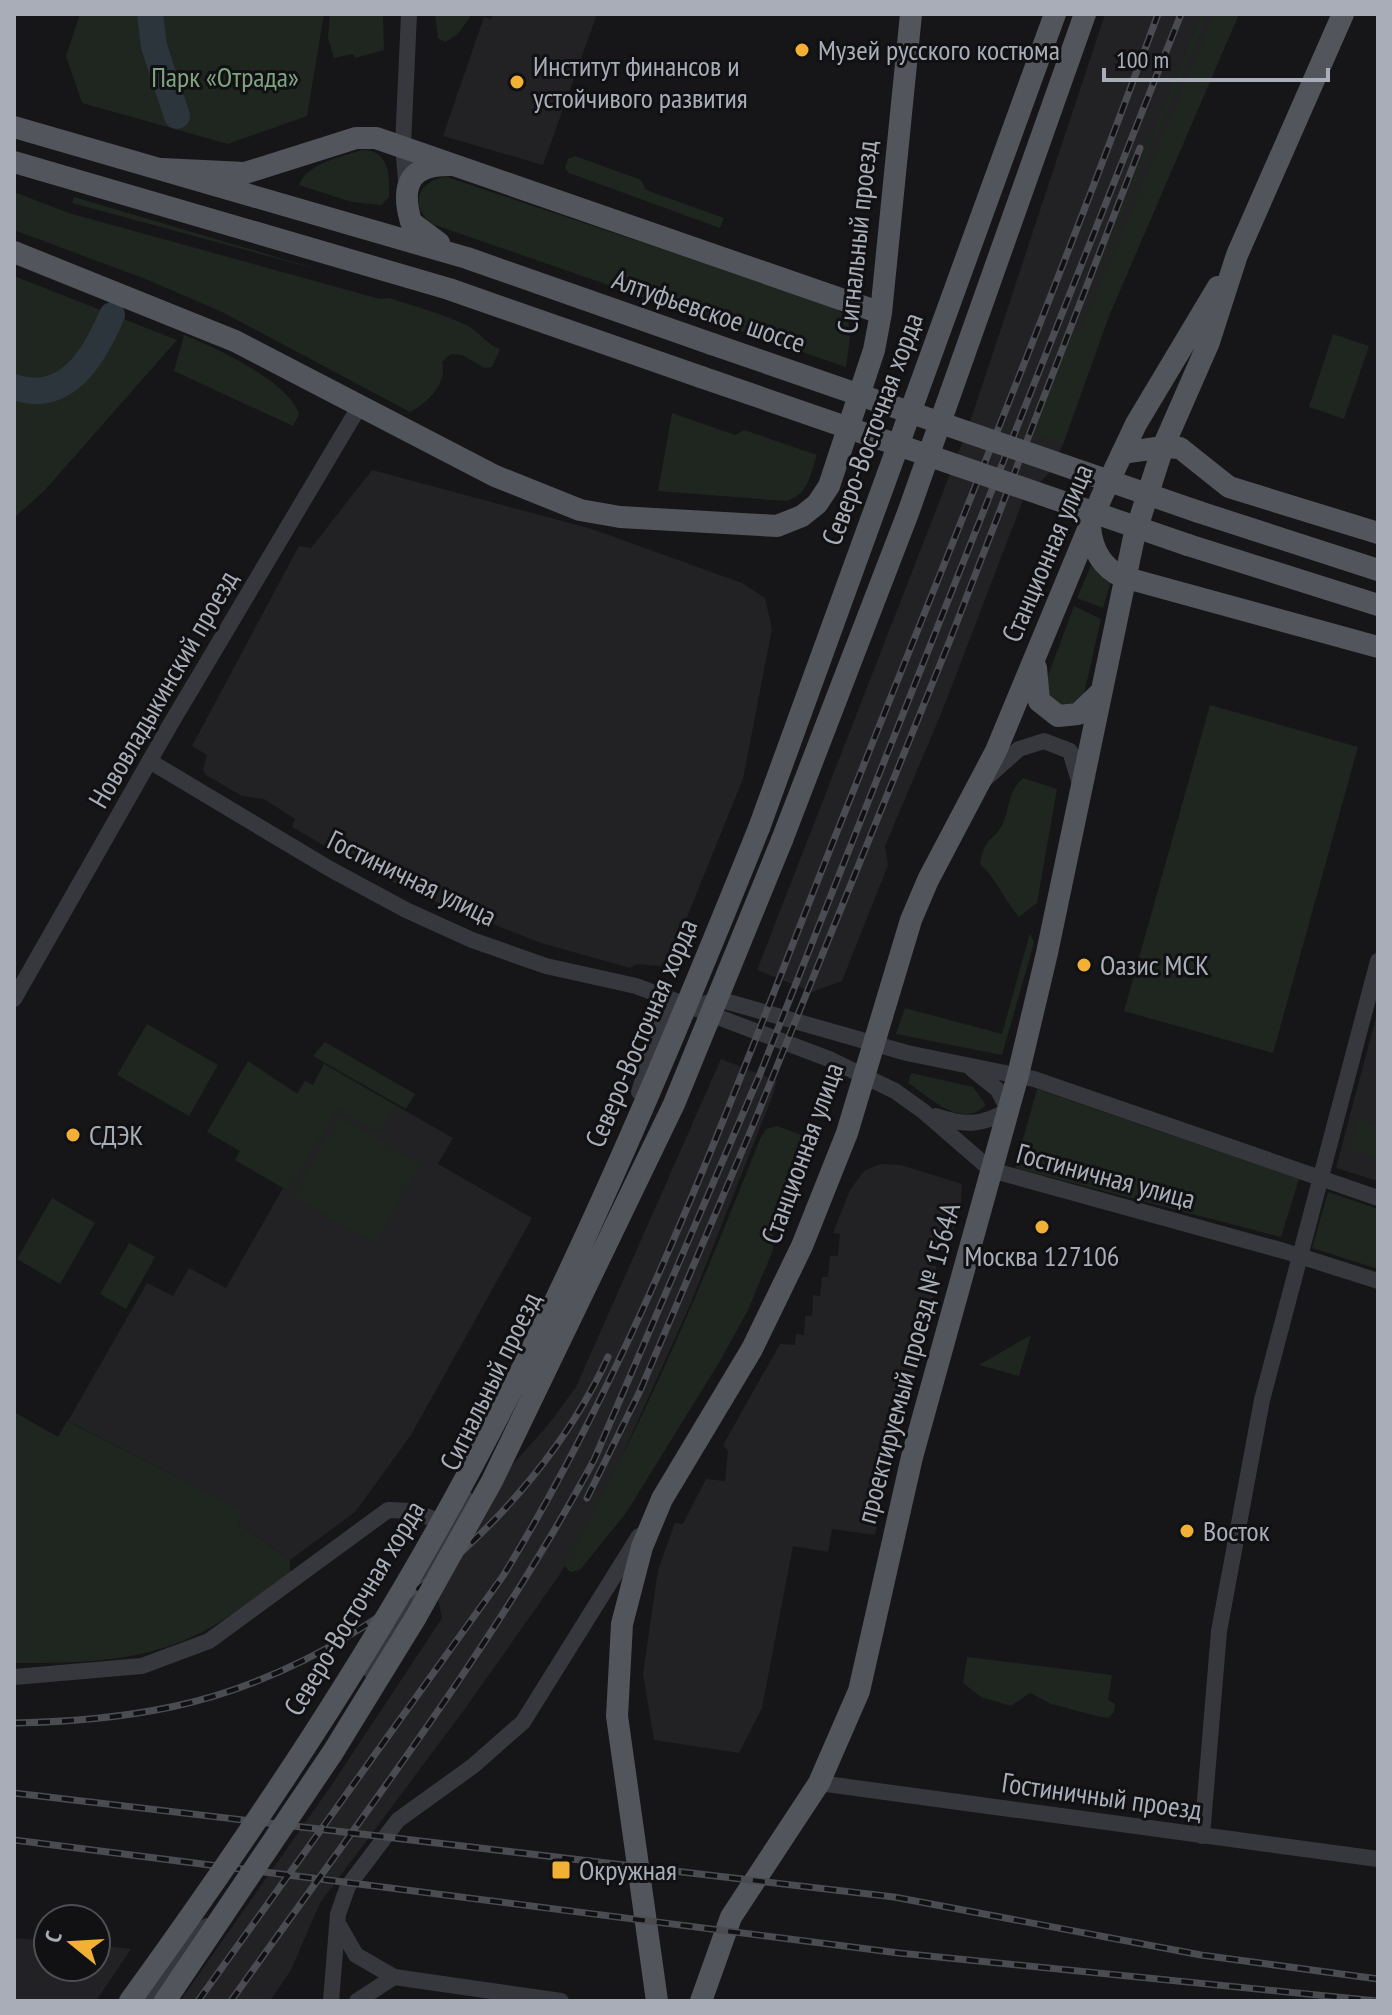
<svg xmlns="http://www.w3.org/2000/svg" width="1392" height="2015" font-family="'PT Sans Narrow',sans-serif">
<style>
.built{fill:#222225}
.green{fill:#1e261f}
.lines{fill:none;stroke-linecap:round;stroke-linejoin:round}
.river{stroke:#2c353c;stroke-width:26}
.minor{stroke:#37383d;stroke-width:16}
.major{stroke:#53555c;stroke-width:22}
.rail-casing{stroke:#4a4c52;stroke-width:7}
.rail{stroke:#111113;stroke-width:4;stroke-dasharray:12;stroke-linecap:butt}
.major-bridge{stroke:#53555c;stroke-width:22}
.poi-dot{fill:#f2b134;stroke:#111113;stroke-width:3}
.labels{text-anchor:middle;stroke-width:6;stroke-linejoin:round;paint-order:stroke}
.poi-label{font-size:28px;fill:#a8adb8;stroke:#111113;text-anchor:start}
.park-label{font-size:28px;fill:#7fa381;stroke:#111113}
.street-label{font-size:28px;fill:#a8adb8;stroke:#111113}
</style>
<rect width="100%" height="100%" fill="#161618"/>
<path class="built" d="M 493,14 L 597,14 L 543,165 L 443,136 L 484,17 L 491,19 Z
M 1105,14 L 1239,14 L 1109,316 L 1063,444 L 1050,472 L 1023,500 L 943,709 L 885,846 L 888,865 L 842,981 L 812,992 L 757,970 L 968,428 Z
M 372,470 L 592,529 L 742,583 L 765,598 L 772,629 L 743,779 L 669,961 L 660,966 L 637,964 L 630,968 L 541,943 L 434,901 L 366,870 L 292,827 L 295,819 L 264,799 L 242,796 L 206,775 L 203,769 L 207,755 L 192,746 L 299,546 L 311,548 Z
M 1378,1010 L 1378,1181 L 1336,1168 Z
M 721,1059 L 777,1081 L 772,1097 L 690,1305 L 604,1496 L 560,1574 L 467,1706 L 320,1903 L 291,1970 L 270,2001 L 180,2001 L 333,1783 L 442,1618 L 437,1594 L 506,1472 L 548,1425 L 576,1387 Z
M 324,1064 L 453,1138 L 438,1164 L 532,1218 L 411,1435 L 355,1512 L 290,1560 L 238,1523 L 243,1511 L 68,1421 L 147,1283 L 173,1296 L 189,1268 L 226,1288 L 283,1188 L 235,1160 L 279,1083 L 298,1094 L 305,1081 L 313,1085 Z
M 880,1164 L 901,1165 L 962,1184 L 961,1203 L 947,1251 L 929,1248 L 928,1265 L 936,1266 L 936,1286 L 875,1535 L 832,1529 L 828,1552 L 793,1546 L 762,1708 L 739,1753 L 654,1740 L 643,1674 L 658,1570 L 675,1523 L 683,1524 L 706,1479 L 725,1481 L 728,1451 L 723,1445 L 780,1344 L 795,1345 L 796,1334 L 804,1335 L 805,1316 L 812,1316 L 813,1295 L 820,1296 L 822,1277 L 828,1277 L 830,1256 L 838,1256 L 840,1234 L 833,1233 L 850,1190 L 864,1171 Z
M 14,1938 L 48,1941 L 48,1967 L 96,1967 L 96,1945 L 131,1949 L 96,2001 L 14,2001 Z"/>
<path class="green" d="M 80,14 L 324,14 L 307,116 L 228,144 L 82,103 L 66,56 Z
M 330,14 L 383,14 L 384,50 L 355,58 L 353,54 L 334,58 L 328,38 Z
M 435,14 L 472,14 L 458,34 L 445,42 L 438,38 Z
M 1201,14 L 1209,14 L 1074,327 Z
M 1214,14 L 1239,14 L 1109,316 L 1063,444 L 1033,434 L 1072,331 L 1079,333 Z
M 361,150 C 389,149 390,175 389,197 L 381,205 L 352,202 L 299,185 C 306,164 341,157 361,150 Z
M 575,156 L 641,180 L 646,190 L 724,218 L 720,228 L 569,173 L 565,168 L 568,159 Z
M 447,177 L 834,307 L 848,318 L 850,337 L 846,367 L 432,224 C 408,205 418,180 447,177 Z
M 14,192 L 69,213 L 380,299 L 389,298 C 414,306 440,313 464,324 C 479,330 485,344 500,349 L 492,367 L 485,368 L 462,355 L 451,354 L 442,362 C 447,385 428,402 410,412 L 222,312 L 148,280 L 14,230 Z
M 74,197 L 327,272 L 72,203 Z
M 14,276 L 177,340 L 44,491 L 14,518 Z
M 1333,334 L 1369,346 L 1344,419 L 1309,407 Z
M 184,335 C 215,347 289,382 299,414 L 293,426 L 174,371 Z
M 672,413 L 735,435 L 744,430 L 817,455 C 810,475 809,495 786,501 L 658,491 Z
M 1092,563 L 1111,581 L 1103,608 L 1077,598 Z
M 1074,606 L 1101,619 L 1082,703 L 1052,705 L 1046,681 Z
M 1210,705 L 1358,747 L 1273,1053 L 1124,1011 Z
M 1023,778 L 1057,789 L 1037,903 L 1019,917 C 1003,899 998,880 980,864 C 986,833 992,844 1002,825 C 1011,807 1007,792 1023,778 Z
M 1030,933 L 1034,943 L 1002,1055 L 896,1034 L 905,1008 L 1002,1034 Z
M 147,1024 L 218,1065 L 189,1116 L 117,1075 Z
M 325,1042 L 415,1094 L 406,1109 L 313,1056 Z
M 248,1061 L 297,1094 L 305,1081 L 313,1085 L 324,1064 L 396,1106 L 380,1134 L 337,1109 L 289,1191 L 235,1160 L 240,1151 L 207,1132 Z
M 911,1073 L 973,1087 L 986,1105 C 961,1130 930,1097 908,1083 Z
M 1037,1089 L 1299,1179 L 1281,1237 L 1015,1168 Z
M 338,1116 L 421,1164 L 375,1244 L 292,1196 Z
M 1358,1118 L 1378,1125 L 1378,1159 L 1348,1149 Z
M 777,1126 L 809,1138 L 816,1147 L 799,1195 L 782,1208 L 773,1228 L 773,1250 L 748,1310 L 720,1361 L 626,1513 L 580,1570 L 570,1572 L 564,1565 C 642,1429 702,1285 760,1139 L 766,1129 Z
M 1328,1192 L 1378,1209 L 1378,1269 L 1312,1248 Z
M 52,1198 L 95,1223 L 60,1284 L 17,1259 Z
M 129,1243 L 155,1257 L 126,1309 L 100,1294 Z
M 1031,1335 L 1019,1376 L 979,1365 Z
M 14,1412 L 58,1437 L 67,1421 L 244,1511 L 238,1523 L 290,1560 L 290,1574 C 259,1594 229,1619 196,1635 C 138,1663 77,1663 14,1663 Z
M 967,1657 L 1112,1675 L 1108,1700 L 1115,1704 L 1114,1712 L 1109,1718 L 1101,1717 L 1051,1704 L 1030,1693 L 1011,1706 L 981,1697 L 963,1683 Z"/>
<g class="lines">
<path class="river" d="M 150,14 L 154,46 L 177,116
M 14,387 C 66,405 94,357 112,315"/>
<path class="minor" d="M 407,192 L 403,145 L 409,14
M 151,762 L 330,869 L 406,910 L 472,940 L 546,966 L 636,986 L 829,1059 L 895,1091 L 923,1111 L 991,1170 L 1284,1251 L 1378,1281
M 984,780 L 1019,749 L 1044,741 L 1070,751 L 1080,784
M 14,999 L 170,725 L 359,407
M 706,1003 L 725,1001 L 907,1053 L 1034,1079 L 1378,1198
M 639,1092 L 669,998
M 936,1116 C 964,1126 982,1126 1008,1110 L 998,1090 L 972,1069
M 371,1671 L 466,1499
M 14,1677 L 142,1666 L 209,1641 L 388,1510 L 412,1511 L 450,1525
M 819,1783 L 1378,1859
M 1202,1836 L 1219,1631 L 1262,1400 L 1378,961
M 340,1927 L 356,1955 L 394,1977 L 561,2001
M 147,2001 L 183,1951 L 207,1926
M 331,2001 L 338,1914 L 348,1886 L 398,1820 L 473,1766 L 523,1722 L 639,1536
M 357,2001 L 394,1977"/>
<path class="major" d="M 14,127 L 467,258 L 712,344
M 14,162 L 449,289 L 701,377
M 162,169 L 245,173 L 356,138 L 376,138 L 881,313
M 439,243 L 411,222 C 400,184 410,164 452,165
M 14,252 L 235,341 L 495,476 L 580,510 L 620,517 L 777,526 L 802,516 L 817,504 L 829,486 L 874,350 L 881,313 L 911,14
M 1122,453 L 1163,447 L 1180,448 L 1229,487 L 1378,533
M 1199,512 L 1378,570
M 1090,527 C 1092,549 1102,568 1123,577 L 1378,647
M 1188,545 L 1378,605
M 1036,668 L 1039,701 L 1058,716 L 1078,714 L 1100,693
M 759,828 L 1055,14
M 782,840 L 908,513 L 1085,14
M 657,2001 L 617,1716 L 622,1624 L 642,1547 L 662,1499 L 752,1349 L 802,1246 L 847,1133 L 911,920 L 928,880 L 996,751 L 1101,498 L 1136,424 L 1218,287
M 701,2001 L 731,1917 L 819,1783 L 859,1691 L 912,1457 L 1018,1075 L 1047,953 L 1134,537 L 1163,447 L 1209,342 L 1237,255 L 1343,14"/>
<defs>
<path id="rail" d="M 587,1498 L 640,1391 L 754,1123 L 950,640 L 1140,148
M 14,1723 C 67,1722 119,1718 171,1707 C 350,1670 532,1523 608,1357
M 14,1793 L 894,1897 L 1201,1955 L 1378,1979
M 14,1840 L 899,1953 L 1377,2001
M 198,2001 L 503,1576 C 642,1349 733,1094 831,847 C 941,570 1055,294 1158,14
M 231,2001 C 356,1824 491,1651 594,1460 L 760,1074 L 1181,14"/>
</defs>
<use href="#rail" class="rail-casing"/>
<use href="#rail" class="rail"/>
<path class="major-bridge" d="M 712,344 L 1199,512
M 701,377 L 1188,545
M 130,2001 C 253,1831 371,1655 470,1470 C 581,1262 671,1046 759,828
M 165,2001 L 333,1752 L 416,1617 L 492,1481 L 674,1104 L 782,840"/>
</g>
<g class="poi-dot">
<circle cx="802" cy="50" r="8"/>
<circle cx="517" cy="82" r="8"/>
<circle cx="1084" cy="965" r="8"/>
<circle cx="73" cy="1135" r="8"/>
<circle cx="1042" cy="1227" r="8"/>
<circle cx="1187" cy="1531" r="8"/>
<rect x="551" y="1860" width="20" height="20" rx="4"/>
</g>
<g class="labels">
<g class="poi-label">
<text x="818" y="60">Музей русского костюма</text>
<text x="533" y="76">Институт финансов и<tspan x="533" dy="32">устойчивого развития</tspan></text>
<text x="1100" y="975">Оазис МСК</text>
<text x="89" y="1145">СДЭК</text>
<text x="1042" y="1266" text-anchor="middle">Москва 127106</text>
<text x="1203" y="1541">Восток</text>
<text x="579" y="1880">Окружная</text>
</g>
<g class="park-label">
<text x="225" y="87">Парк «Отрада»</text>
</g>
<g class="street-label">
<text transform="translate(857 237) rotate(-84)" y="10">Сигнальный проезд</text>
<text transform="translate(709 311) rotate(19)" y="10">Алтуфьевское шоссе</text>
<text transform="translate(872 429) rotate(-70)" y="10">Северо-Восточная хорда</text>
<text transform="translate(1047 553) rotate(-67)" y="10">Станционная улица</text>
<text transform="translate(163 689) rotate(-60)" y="10">Нововладыкинский проезд</text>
<text transform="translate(412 878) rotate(26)" y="10">Гостиничная улица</text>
<text transform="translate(641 1033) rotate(-67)" y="10">Северо-Восточная хорда</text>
<text transform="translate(802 1153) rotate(-70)" y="10">Станционная улица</text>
<text transform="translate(1106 1176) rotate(15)" y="10">Гостиничная улица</text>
<text transform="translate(908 1363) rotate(-75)" y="10">проектируемый проезд № 1564А</text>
<text transform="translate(490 1381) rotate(-64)" y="10">Сигнальный проезд</text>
<text transform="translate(354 1608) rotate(-59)" y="10">Северо-Восточная хорда</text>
<text transform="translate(1102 1796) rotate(8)" y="10">Гостиничный проезд</text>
</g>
</g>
<rect width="1392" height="2015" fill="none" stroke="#a8adb8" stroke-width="32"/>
<g transform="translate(72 1943) rotate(288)"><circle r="38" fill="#111113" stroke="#4d4f55" stroke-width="2"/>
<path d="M0-6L14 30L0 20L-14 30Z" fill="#f2b134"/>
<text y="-12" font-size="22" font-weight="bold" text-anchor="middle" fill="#a8adb8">С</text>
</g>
<path d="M1104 68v12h224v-12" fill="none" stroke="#a8adb8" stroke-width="4"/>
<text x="1116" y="68" font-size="24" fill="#a8adb8" stroke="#111113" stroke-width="6" paint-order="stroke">100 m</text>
</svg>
